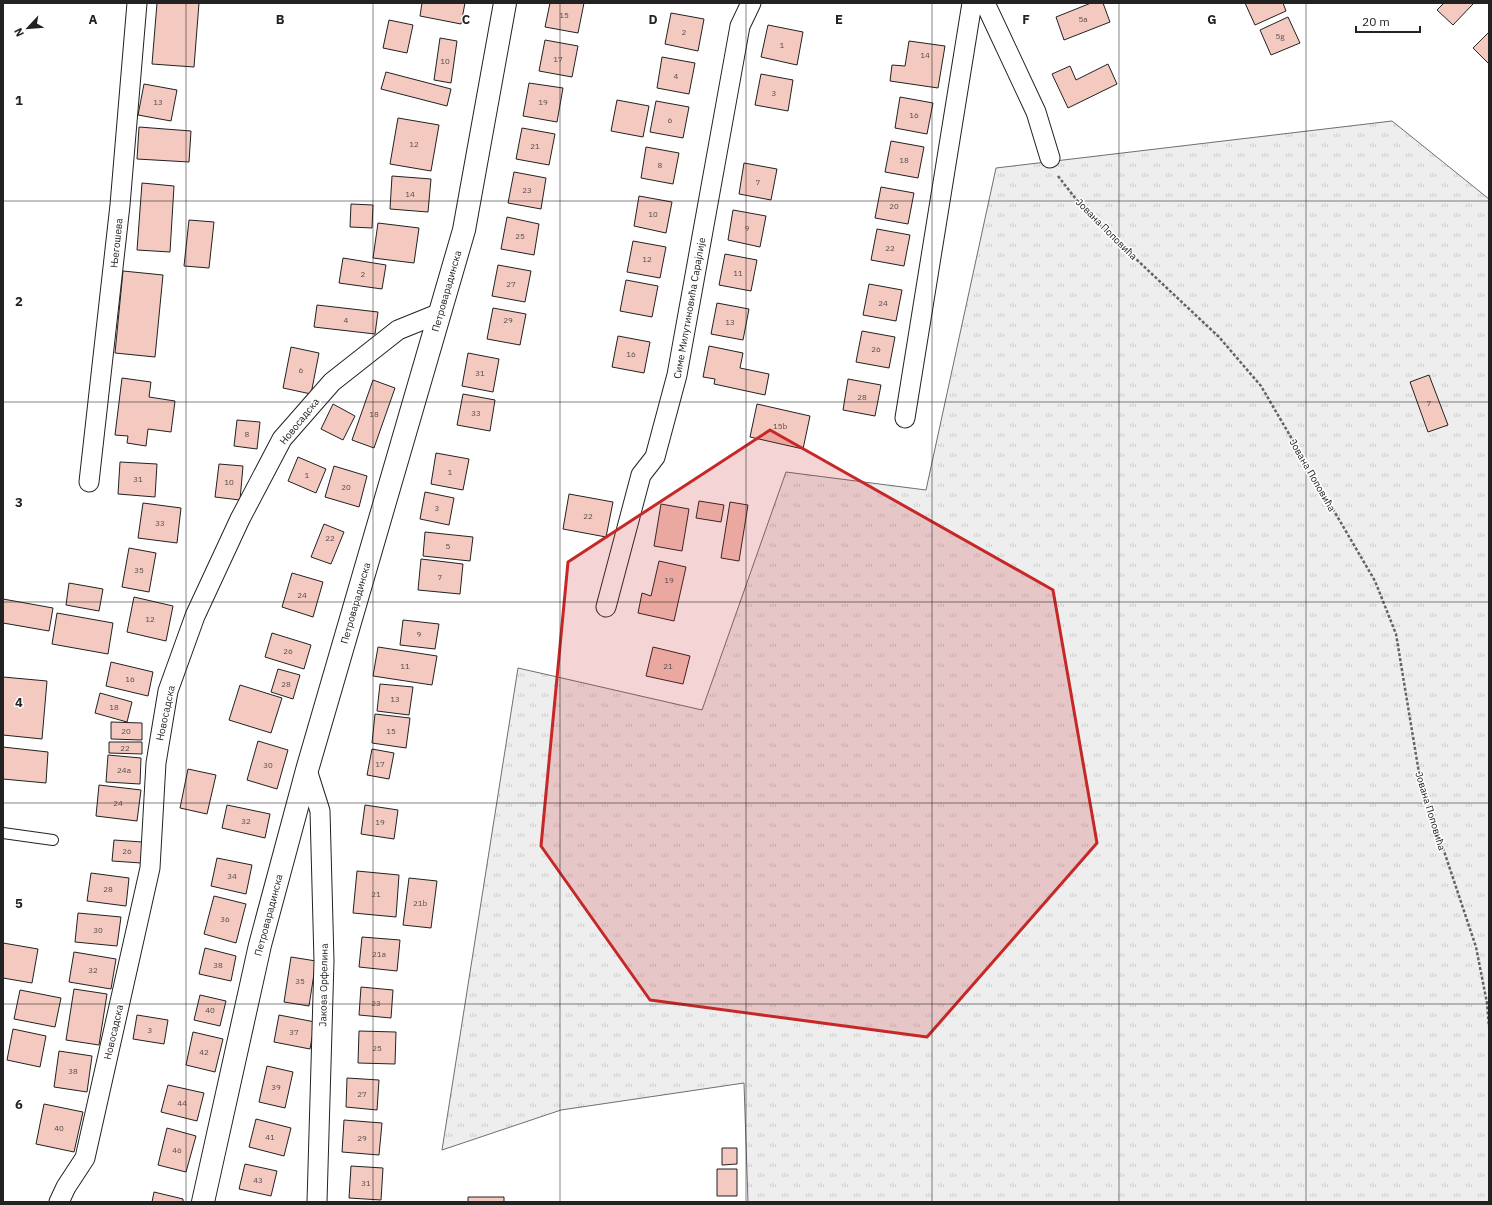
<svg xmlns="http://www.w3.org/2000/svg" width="1492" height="1205" font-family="'IBM Plex Sans',sans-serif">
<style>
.grass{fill:url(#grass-tufts);stroke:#6f6f6f}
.building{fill:#f3c9c0;stroke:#222}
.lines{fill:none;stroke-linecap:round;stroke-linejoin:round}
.lane-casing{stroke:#222;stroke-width:12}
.street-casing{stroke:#222;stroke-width:21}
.secondary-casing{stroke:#222;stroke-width:24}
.path{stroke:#646464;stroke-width:2.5;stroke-dasharray:3 2;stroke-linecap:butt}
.lane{stroke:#fff;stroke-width:10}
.street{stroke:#fff;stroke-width:19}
.secondary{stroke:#fff;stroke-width:22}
.marked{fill:#c62828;fill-opacity:0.2;stroke:#c62828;stroke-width:3;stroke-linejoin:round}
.grid{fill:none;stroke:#222;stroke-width:1;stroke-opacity:0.55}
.labels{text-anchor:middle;stroke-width:3;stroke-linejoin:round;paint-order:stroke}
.number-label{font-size:8px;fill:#564c4a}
.street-label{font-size:10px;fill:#222;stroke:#fff}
.grid-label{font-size:13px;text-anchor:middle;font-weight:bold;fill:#222;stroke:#fff;stroke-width:3;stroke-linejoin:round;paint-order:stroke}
</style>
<defs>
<pattern id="grass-tufts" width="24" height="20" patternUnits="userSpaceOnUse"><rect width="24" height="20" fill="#eee"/><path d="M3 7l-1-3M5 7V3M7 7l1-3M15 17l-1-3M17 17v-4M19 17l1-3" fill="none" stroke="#ccc"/></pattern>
</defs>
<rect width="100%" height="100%" fill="#fff"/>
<path class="grass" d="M 1392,121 L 1489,199 L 1489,1202 L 748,1202 L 744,1083 L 561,1110 L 442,1150 L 518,668 L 702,710 L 786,472 L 926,490 L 996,168 Z"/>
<path class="building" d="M 157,3 L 199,3 L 194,67 L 152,64 Z
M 422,3 L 465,3 L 461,24 L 420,16 Z
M 550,3 L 584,3 L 578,33 L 545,27 Z
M 1091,3 L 1103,3 L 1110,22 L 1064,40 L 1056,17 Z
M 1245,3 L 1283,3 L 1286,11 L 1255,25 Z
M 1444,3 L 1472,3 L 1473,4 L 1453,25 L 1437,10 Z
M 671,13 L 704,19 L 698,51 L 665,44 Z
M 1288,17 L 1300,43 L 1271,55 L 1260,30 Z
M 389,20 L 413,25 L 407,53 L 383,48 Z
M 768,25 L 803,32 L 797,65 L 761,57 Z
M 1489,32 L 1489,64 L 1473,48 Z
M 440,38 L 457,41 L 451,83 L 434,80 Z
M 545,40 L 578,46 L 572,77 L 539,71 Z
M 909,41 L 945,46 L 938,88 L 890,81 L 892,65 L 905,66 Z
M 662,57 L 695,63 L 689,94 L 657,88 Z
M 1108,64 L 1117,84 L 1068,108 L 1052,74 L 1070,66 L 1076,80 Z
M 386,72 L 451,89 L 447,106 L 381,89 Z
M 761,74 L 793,80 L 788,111 L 755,105 Z
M 529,83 L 563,88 L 557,122 L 523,116 Z
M 144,84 L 177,90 L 171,121 L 138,115 Z
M 900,97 L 933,103 L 927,134 L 895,128 Z
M 617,100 L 649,106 L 643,137 L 611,131 Z
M 656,101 L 689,107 L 683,138 L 650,132 Z
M 398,118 L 439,125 L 431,171 L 390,164 Z
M 139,127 L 191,131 L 189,162 L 137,159 Z
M 522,128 L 555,134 L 549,165 L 516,159 Z
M 891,141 L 924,147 L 918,178 L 885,172 Z
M 646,147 L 679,153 L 673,184 L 641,178 Z
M 744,163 L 777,169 L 771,200 L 739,194 Z
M 514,172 L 546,178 L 541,209 L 508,203 Z
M 392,176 L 431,179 L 428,212 L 390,209 Z
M 142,183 L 174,186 L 170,252 L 137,250 Z
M 881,187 L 914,193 L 908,224 L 875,218 Z
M 639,196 L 672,202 L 666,233 L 634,226 Z
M 351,204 L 373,205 L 372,228 L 350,227 Z
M 733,210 L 766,216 L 760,247 L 728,240 Z
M 507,217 L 539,224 L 534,255 L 501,249 Z
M 189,220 L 214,222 L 209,268 L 184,266 Z
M 378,223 L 419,228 L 414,263 L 373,258 Z
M 877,229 L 910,235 L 904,266 L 871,260 Z
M 633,241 L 666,247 L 660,278 L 627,272 Z
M 725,254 L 757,260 L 751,291 L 719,285 Z
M 343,258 L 386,265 L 382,289 L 339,283 Z
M 498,265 L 531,271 L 525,302 L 492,296 Z
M 123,271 L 163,275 L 155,357 L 115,353 Z
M 626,280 L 658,286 L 652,317 L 620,311 Z
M 869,284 L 902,290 L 896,321 L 863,315 Z
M 717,303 L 749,309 L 743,340 L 711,334 Z
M 317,305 L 378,312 L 375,334 L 314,327 Z
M 493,308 L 526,314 L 520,345 L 487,339 Z
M 862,331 L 895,337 L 889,368 L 856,362 Z
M 618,336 L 650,342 L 644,373 L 612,367 Z
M 709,346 L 743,353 L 740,368 L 769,374 L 765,395 L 714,384 L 715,379 L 703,377 Z
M 291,347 L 319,353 L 311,394 L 283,388 Z
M 468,353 L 499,359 L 493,392 L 462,386 Z
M 1429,375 L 1448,425 L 1428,432 L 1410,382 Z
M 122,378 L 151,382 L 149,397 L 175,401 L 171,432 L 148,429 L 146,446 L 127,443 L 128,436 L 115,435 Z
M 848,379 L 881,385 L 875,416 L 843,410 Z
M 373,380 L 395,388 L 374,448 L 352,440 Z
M 463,394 L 495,400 L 490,431 L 457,425 Z
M 333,404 L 355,416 L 343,440 L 321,429 Z
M 757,404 L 810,416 L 803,449 L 750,437 Z
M 237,420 L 260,422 L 257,449 L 234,446 Z
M 436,453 L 469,459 L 463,490 L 431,484 Z
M 298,457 L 326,469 L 316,493 L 288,481 Z
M 120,462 L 157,464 L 155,497 L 118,494 Z
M 219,464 L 243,466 L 240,500 L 215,497 Z
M 334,466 L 367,476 L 359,507 L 325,497 Z
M 425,492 L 454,498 L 449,525 L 420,519 Z
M 569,494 L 613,502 L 606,537 L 563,529 Z
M 699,501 L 724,505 L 721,522 L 696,518 Z
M 730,502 L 748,505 L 739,561 L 721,558 Z
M 143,503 L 181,508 L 177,543 L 138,538 Z
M 661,504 L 689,509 L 682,551 L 654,546 Z
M 324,524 L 344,532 L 331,564 L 311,557 Z
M 425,532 L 473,537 L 470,561 L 423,556 Z
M 129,548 L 156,553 L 149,592 L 122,587 Z
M 421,559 L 463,564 L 460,594 L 418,590 Z
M 659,561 L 686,567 L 674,621 L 638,613 L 642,593 L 651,596 Z
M 292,573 L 323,582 L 313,617 L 282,607 Z
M 69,583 L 103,589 L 99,611 L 66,605 Z
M 134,597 L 173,606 L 166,641 L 127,632 Z
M 3,599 L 53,608 L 49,631 L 3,623 Z
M 57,613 L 113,623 L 108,654 L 52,644 Z
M 403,620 L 439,624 L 435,649 L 400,645 Z
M 272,633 L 311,645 L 304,669 L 265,657 Z
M 378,647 L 437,656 L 432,685 L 373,676 Z
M 653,647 L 690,656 L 683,684 L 646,676 Z
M 111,662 L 153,672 L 148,696 L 106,686 Z
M 278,669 L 300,675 L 293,699 L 271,692 Z
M 3,677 L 47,681 L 42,739 L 3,735 Z
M 380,684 L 413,687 L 409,715 L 377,711 Z
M 240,685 L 282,698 L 271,733 L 229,720 Z
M 100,693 L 132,702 L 127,722 L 95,713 Z
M 375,714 L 410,718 L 406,748 L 372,743 Z
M 111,722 L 142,723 L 142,740 L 111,739 Z
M 258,741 L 288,750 L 277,789 L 247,780 Z
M 109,742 L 142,742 L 142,754 L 109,753 Z
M 3,747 L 48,752 L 46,783 L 3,779 Z
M 372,749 L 394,753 L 389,779 L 367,775 Z
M 108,755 L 141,758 L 140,784 L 106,782 Z
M 188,769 L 216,775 L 207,814 L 180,808 Z
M 99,785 L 141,790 L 137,821 L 96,816 Z
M 227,805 L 270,814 L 265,838 L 222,828 Z
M 365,805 L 398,810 L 394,839 L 361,834 Z
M 114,840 L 142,842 L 141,863 L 112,861 Z
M 217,858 L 252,865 L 246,894 L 211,886 Z
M 357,871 L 399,875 L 396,917 L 353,913 Z
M 91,873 L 129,878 L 126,906 L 87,901 Z
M 409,878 L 437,881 L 431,928 L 403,925 Z
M 214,896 L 246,904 L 236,943 L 204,934 Z
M 78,913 L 121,917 L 117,946 L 75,942 Z
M 362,937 L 400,940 L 397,971 L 359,967 Z
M 3,943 L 38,949 L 32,983 L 3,978 Z
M 205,948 L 236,956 L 231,981 L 199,974 Z
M 74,952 L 116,959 L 111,989 L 69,982 Z
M 291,957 L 316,961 L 309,1006 L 284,1002 Z
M 361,987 L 393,990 L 391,1018 L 359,1015 Z
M 74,989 L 107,994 L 99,1045 L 66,1040 Z
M 20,990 L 61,998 L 55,1027 L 14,1019 Z
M 200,995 L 226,1001 L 220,1026 L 194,1020 Z
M 137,1015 L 168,1020 L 164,1044 L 133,1039 Z
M 279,1015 L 315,1022 L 310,1049 L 274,1042 Z
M 13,1029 L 46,1036 L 40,1067 L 7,1060 Z
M 359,1031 L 396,1032 L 395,1064 L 358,1063 Z
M 193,1032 L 223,1039 L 215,1072 L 186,1065 Z
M 59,1051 L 92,1056 L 87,1092 L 54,1087 Z
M 267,1066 L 293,1072 L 285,1108 L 259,1102 Z
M 347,1078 L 379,1080 L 377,1110 L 346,1107 Z
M 168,1085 L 204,1093 L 197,1121 L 161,1112 Z
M 44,1104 L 83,1112 L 74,1152 L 36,1144 Z
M 256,1119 L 291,1128 L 284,1156 L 249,1147 Z
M 344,1120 L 382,1123 L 379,1155 L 342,1152 Z
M 167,1128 L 196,1136 L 186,1172 L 158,1165 Z
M 722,1148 L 737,1148 L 737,1164 L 722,1165 Z
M 245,1164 L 277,1171 L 271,1196 L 239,1189 Z
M 351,1166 L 383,1168 L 381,1200 L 349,1198 Z
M 717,1169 L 737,1169 L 737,1196 L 717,1196 Z
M 154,1192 L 183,1199 L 183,1202 L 152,1202 Z
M 468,1197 L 504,1197 L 504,1202 L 468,1202 Z"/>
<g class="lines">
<defs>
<path id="lane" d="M 3,833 L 53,840"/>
<path id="street" d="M 985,3 L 1036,112 L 1050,158
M 905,418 L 972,3
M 89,482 L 120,205 L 137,3
M 606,607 L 641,475 L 655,457 L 677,375 L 740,26 L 751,3
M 307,770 L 320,811 L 324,961 L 317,1202
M 59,1202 L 66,1187 L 85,1158 L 150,868 L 156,763 L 168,691 L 195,616 L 240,519 L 282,439 L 332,382 L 398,330 L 440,313"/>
<path id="secondary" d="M 203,1202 L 260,945 L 307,770 L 464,230 L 505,3"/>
</defs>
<use href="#lane" class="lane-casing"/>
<use href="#street" class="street-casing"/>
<use href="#secondary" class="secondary-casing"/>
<path class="path" d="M 1058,176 L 1086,212 L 1219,337 L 1261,386 L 1375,581 L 1396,634 L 1420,779 L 1476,947 L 1487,1003 L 1489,1027"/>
<use href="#lane" class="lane"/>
<use href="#street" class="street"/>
<use href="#secondary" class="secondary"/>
</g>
<path class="marked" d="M 770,430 L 1053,590 L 1097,843 L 927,1037 L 650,1000 L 541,846 L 568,562 Z"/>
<path class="grid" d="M 186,3 L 186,1202M 373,3 L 373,1202M 560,3 L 560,1202M 746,3 L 746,1202M 932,3 L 932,1202M 1119,3 L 1119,1202M 1306,3 L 1306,1202M 3,201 L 1489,201M 3,402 L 1489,402M 3,602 L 1489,602M 3,803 L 1489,803M 3,1004 L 1489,1004"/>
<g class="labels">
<g class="number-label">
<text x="564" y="18">15</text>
<text x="1083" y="22">5a</text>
<text x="684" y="35">2</text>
<text x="1280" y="39">5g</text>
<text x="782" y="48">1</text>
<text x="925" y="58">14</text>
<text x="558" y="62">17</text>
<text x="445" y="64">10</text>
<text x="676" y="79">4</text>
<text x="774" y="96">3</text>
<text x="158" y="105">13</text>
<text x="543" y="105">19</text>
<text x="914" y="118">16</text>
<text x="670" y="123">6</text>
<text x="414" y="147">12</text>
<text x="535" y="149">21</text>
<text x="904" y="163">18</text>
<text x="660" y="168">8</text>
<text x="758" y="185">7</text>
<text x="527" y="193">23</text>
<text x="410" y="197">14</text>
<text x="894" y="209">20</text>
<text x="653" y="217">10</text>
<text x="747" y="231">9</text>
<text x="520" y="239">25</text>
<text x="890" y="251">22</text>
<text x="647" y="262">12</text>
<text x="738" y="276">11</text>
<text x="363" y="277">2</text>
<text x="511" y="287">27</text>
<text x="883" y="306">24</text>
<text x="346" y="323">4</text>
<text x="508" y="323">29</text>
<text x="730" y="325">13</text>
<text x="876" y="352">26</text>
<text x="631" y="357">16</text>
<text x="301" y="373">6</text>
<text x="480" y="376">31</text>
<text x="862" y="400">28</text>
<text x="1429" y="406">7</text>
<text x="476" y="416">33</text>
<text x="374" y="417">18</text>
<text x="780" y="429">15b</text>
<text x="247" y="437">8</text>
<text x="450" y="475">1</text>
<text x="307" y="478">1</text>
<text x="138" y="482">31</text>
<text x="229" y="485">10</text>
<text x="346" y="490">20</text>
<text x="437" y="511">3</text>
<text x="588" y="519">22</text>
<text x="160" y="526">33</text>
<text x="330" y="541">22</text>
<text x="448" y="549">5</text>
<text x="139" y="573">35</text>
<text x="440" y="580">7</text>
<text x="669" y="583">19</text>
<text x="302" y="598">24</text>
<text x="150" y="622">12</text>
<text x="419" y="637">9</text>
<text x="288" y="654">26</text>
<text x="405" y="669">11</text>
<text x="668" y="669">21</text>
<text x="130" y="682">16</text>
<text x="286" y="687">28</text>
<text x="395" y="702">13</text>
<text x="114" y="710">18</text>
<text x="126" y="734">20</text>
<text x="391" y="734">15</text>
<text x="125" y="751">22</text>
<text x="380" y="767">17</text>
<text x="268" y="768">30</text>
<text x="124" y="773">24a</text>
<text x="118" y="806">24</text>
<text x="246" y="824">32</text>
<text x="380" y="825">19</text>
<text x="127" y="854">26</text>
<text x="232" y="879">34</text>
<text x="108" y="892">28</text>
<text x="376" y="897">21</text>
<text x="420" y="906">21b</text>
<text x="225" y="922">36</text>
<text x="98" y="933">30</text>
<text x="379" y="957">21a</text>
<text x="218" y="968">38</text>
<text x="93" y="973">32</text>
<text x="300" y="984">35</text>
<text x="376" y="1006">23</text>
<text x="210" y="1013">40</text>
<text x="150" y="1033">3</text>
<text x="294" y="1035">37</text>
<text x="377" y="1051">25</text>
<text x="204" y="1055">42</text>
<text x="73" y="1074">38</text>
<text x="276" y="1090">39</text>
<text x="362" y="1097">27</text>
<text x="182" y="1106">44</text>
<text x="59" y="1131">40</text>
<text x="270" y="1140">41</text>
<text x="362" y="1141">29</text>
<text x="177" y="1153">46</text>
<text x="258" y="1183">43</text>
<text x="366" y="1186">31</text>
</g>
<g class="street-label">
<text transform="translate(1107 229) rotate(45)" y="4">Јована Поповића</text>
<text transform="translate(116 243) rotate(-84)" y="4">Његошева</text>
<text transform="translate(446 291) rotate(-74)" y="4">Петроварадинска</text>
<text transform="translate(689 308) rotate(-80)" y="4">Симе Милутиновића Сарајлије</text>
<text transform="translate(299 421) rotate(-51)" y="4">Новосадска</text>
<text transform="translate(1313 475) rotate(60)" y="4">Јована Поповића</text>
<text transform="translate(355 603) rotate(-74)" y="4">Петроварадинска</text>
<text transform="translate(165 713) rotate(-78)" y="4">Новосадска</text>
<text transform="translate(1431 811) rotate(73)" y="4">Јована Поповића</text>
<text transform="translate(268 915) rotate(-75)" y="4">Петроварадинска</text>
<text transform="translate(323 985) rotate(-89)" y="4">Јакова Орфелина</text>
<text transform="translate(113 1032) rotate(-77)" y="4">Новосадска</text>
</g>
</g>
<g class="grid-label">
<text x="93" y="24">A</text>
<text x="280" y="24">B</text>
<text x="466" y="24">C</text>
<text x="653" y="24">D</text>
<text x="839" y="24">E</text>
<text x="1026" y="24">F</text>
<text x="1212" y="24">G</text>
<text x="19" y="105">1</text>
<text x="19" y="306">2</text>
<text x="19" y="507">3</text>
<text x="19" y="707">4</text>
<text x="19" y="908">5</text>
<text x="19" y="1109">6</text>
</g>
<rect width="1492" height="1205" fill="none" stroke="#222222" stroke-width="8"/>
<g transform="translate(28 28) rotate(244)" stroke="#ffffff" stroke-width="3" paint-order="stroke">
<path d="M0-3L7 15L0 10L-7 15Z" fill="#222222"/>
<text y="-6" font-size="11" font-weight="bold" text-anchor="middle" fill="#222222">N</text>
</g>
<path d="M1356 26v6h64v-6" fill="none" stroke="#222222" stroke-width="2"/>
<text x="1362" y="26" font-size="12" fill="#222222" stroke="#ffffff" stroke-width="3" paint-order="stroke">20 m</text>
</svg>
